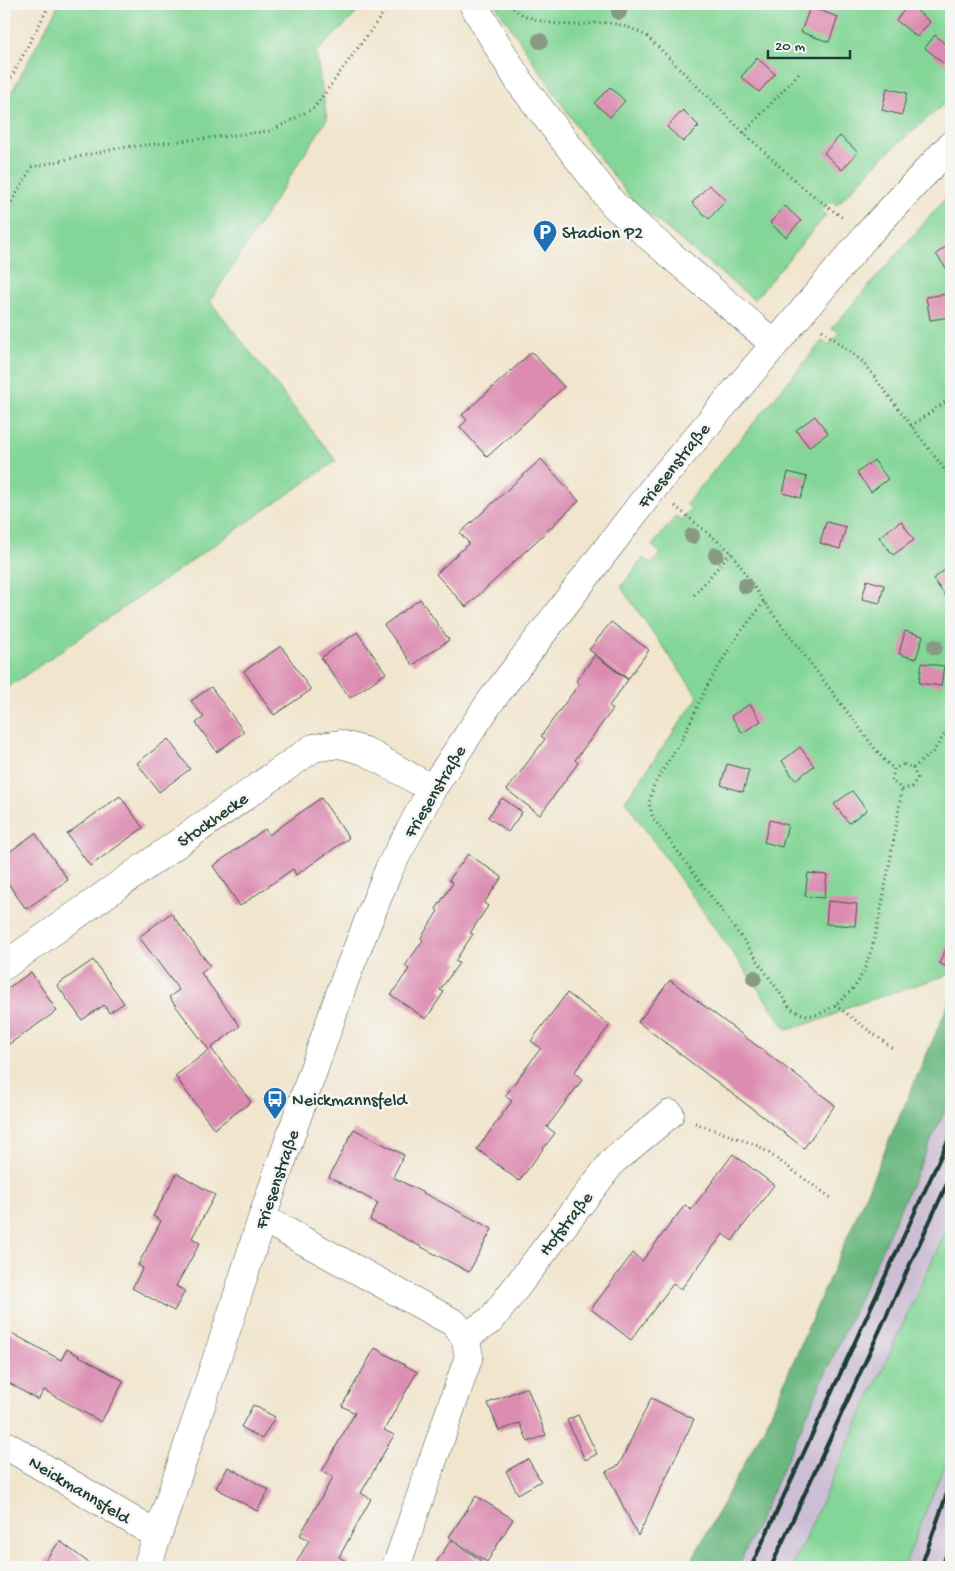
<svg xmlns="http://www.w3.org/2000/svg" width="955" height="1571" font-family="'Gochi Hand',sans-serif">
<style>
.industrial{fill:#ccbed4}
.green{fill:#83d697;stroke:#518a66}
.forest{fill:#6ab780;stroke:#447a5a}
.building{fill:#dc8cb1}
.lines{fill:none;stroke-linecap:round;stroke-linejoin:round}
.minor-casing{stroke:#3e564b;stroke-width:29}
.path{stroke:#3e564b;stroke-width:3;stroke-dasharray:1 4;stroke-linecap:butt}
.minor{stroke:#fff;stroke-width:28}
.rail{stroke:#1f3d34;stroke-width:4}
.tree{fill:#889a84}
.labels{text-anchor:middle;stroke-width:5;stroke-linejoin:round;paint-order:stroke}
.poi-label{font-size:18px;fill:#1f3d34;stroke:#f6f6f2;text-anchor:start}
.street-label{font-size:18px;fill:#1f3d34;stroke:#f6f6f2}
</style>
<rect width="100%" height="100%" fill="#f6f6f2"/>
<filter id="ink" filterUnits="userSpaceOnUse"><feTurbulence type="fractalNoise" baseFrequency=".02" numOctaves="2"/><feDisplacementMap in="SourceGraphic" scale="10" xChannelSelector="R" yChannelSelector="G"/><feConvolveMatrix kernelMatrix="1 2 1 2 8 2 1 2 1" color-interpolation-filters="sRGB"/></filter>
<filter id="wash" filterUnits="userSpaceOnUse"><feTurbulence type="fractalNoise" baseFrequency=".0096" numOctaves="4" result="noise"/><feDisplacementMap in="SourceGraphic" scale="20" xChannelSelector="R" yChannelSelector="G"/><feGaussianBlur stdDeviation="1.12" result="paint"/><feColorMatrix in="noise" values="0 0 0 0 0 0 0 0 0 0 0 0 0 0 0 0 0 1.4 0 .05"/><feComposite in="paint" operator="in"/></filter>
<g filter="url(#wash)">
<rect width="100%" height="100%" fill="#f1e5ce"/>
<path class="industrial" d="M 951,1097 L 951,1219 L 792,1567 L 738,1567 Z
M 951,1448 L 951,1567 L 904,1567 L 949,1456 Z"/>
<path class="green" d="M 59,4 L 366,4 L 316,53 L 327,119 L 210,301 L 336,461 L 4,690 L 4,107 Z
M 495,4 L 951,4 L 951,98 L 885,155 L 837,205 L 830,201 L 822,211 L 826,215 L 754,300 L 633,201 L 590,146 Z
M 951,192 L 951,974 L 848,1007 L 827,1018 L 787,1030 L 625,801 L 698,697 L 621,587 L 643,558 L 652,564 L 661,553 L 652,546 L 676,516 L 682,520 L 691,508 L 686,504 L 822,341 L 829,345 L 840,333 L 832,328 Z
M 951,1219 L 951,1448 L 904,1567 L 792,1567 Z"/>
<path class="forest" d="M 951,998 L 951,1097 L 738,1567 L 688,1567 L 767,1422 Z"/>
<g id="blocks">
<path class="building" d="M 909,4 L 930,22 L 917,37 L 896,20 Z
M 810,7 L 838,17 L 829,42 L 801,32 Z
M 935,35 L 951,49 L 951,55 L 944,64 L 925,48 Z
M 757,58 L 775,74 L 759,92 L 741,77 Z
M 610,87 L 625,101 L 610,117 L 594,103 Z
M 887,88 L 907,93 L 902,115 L 882,110 Z
M 683,110 L 699,126 L 683,142 L 667,127 Z
M 840,136 L 858,152 L 842,170 L 824,153 Z
M 709,185 L 726,200 L 709,219 L 692,203 Z
M 785,206 L 801,221 L 786,237 L 770,223 Z
M 951,243 L 951,275 L 936,254 Z
M 946,294 L 950,317 L 930,320 L 926,297 Z
M 532,352 L 564,387 L 487,457 L 460,427 L 467,420 L 462,415 Z
M 815,416 L 828,433 L 809,447 L 796,430 Z
M 541,459 L 579,501 L 466,607 L 436,574 L 469,543 L 460,533 Z
M 874,460 L 888,479 L 871,492 L 857,473 Z
M 788,472 L 807,477 L 801,498 L 783,493 Z
M 901,521 L 914,540 L 893,555 L 879,537 Z
M 826,522 L 846,527 L 840,549 L 820,543 Z
M 951,565 L 951,594 L 947,598 L 933,579 Z
M 867,580 L 884,585 L 880,603 L 862,599 Z
M 420,599 L 449,640 L 413,665 L 384,625 Z
M 611,622 L 649,650 L 628,679 L 589,650 Z
M 905,631 L 923,636 L 916,659 L 899,654 Z
M 357,632 L 386,673 L 350,698 L 321,658 Z
M 281,646 L 311,690 L 274,715 L 244,671 Z
M 595,655 L 628,680 L 609,706 L 613,709 L 575,760 L 578,763 L 540,815 L 507,790 L 545,739 L 541,736 L 579,684 L 576,681 Z
M 922,663 L 944,666 L 941,686 L 919,683 Z
M 211,687 L 244,732 L 217,752 L 196,723 L 204,717 L 191,701 Z
M 750,704 L 761,721 L 742,733 L 731,716 Z
M 168,739 L 190,769 L 159,792 L 137,763 Z
M 800,747 L 814,766 L 795,780 L 782,761 Z
M 727,764 L 749,770 L 743,792 L 721,785 Z
M 852,791 L 867,810 L 849,823 L 834,804 Z
M 120,796 L 143,828 L 90,866 L 67,834 Z
M 321,798 L 349,838 L 296,875 L 293,869 L 240,906 L 213,866 L 265,829 L 269,835 Z
M 502,798 L 522,812 L 508,832 L 488,817 Z
M 770,820 L 788,825 L 782,847 L 764,842 Z
M 35,833 L 68,880 L 26,909 L 4,878 L 4,856 Z
M 468,854 L 502,877 L 484,903 L 488,906 L 470,933 L 473,934 L 455,961 L 459,963 L 440,990 L 444,992 L 426,1019 L 391,995 L 409,969 L 405,966 L 423,940 L 421,938 L 438,911 L 436,909 L 453,883 L 449,880 Z
M 808,873 L 827,875 L 824,898 L 805,896 Z
M 828,901 L 857,904 L 855,926 L 826,924 Z
M 171,913 L 210,966 L 201,973 L 240,1026 L 211,1048 L 251,1102 L 214,1129 L 175,1076 L 209,1050 L 169,997 L 179,990 L 139,937 Z
M 949,943 L 951,944 L 951,969 L 939,963 Z
M 93,960 L 124,1003 L 109,1013 L 104,1005 L 82,1020 L 57,985 Z
M 31,972 L 57,1011 L 9,1044 L 4,1036 L 4,991 Z
M 670,980 L 835,1105 L 804,1148 L 638,1022 Z
M 567,993 L 610,1025 L 574,1073 L 583,1079 L 547,1127 L 555,1133 L 519,1181 L 477,1149 L 512,1101 L 505,1096 L 541,1048 L 531,1041 Z
M 354,1129 L 404,1155 L 393,1177 L 492,1229 L 469,1272 L 370,1220 L 378,1203 L 329,1177 Z
M 733,1154 L 774,1185 L 732,1241 L 723,1234 L 681,1289 L 673,1284 L 631,1340 L 591,1309 L 633,1253 L 642,1261 L 685,1205 L 691,1210 Z
M 177,1173 L 215,1195 L 192,1238 L 200,1243 L 176,1286 L 185,1291 L 174,1311 L 132,1288 L 143,1268 L 138,1265 L 161,1221 L 153,1216 Z
M 4,1329 L 61,1360 L 67,1349 L 124,1381 L 101,1422 L 44,1390 L 38,1400 L 4,1380 Z
M 375,1348 L 417,1372 L 384,1430 L 394,1435 L 361,1493 L 371,1499 L 339,1557 L 350,1563 L 348,1567 L 294,1567 L 309,1540 L 300,1535 L 333,1477 L 322,1471 L 355,1413 L 342,1406 Z
M 527,1387 L 546,1435 L 528,1442 L 520,1423 L 499,1431 L 488,1403 Z
M 651,1398 L 694,1419 L 638,1536 L 606,1472 L 619,1465 Z
M 253,1405 L 275,1417 L 262,1439 L 241,1427 Z
M 578,1415 L 597,1454 L 585,1460 L 567,1420 Z
M 528,1459 L 541,1481 L 518,1494 L 506,1471 Z
M 228,1467 L 269,1490 L 257,1511 L 216,1488 Z
M 476,1496 L 513,1519 L 487,1562 L 449,1537 Z
M 451,1540 L 480,1560 L 475,1567 L 433,1567 Z
M 60,1541 L 94,1567 L 40,1567 Z"/>
</g>
</g>
<g filter="url(#ink)">
<use href="#blocks" fill-opacity="0" stroke="#3e564b" stroke-width="1"/>
<g class="lines">
<defs>
<path id="minor" d="M 473,4 L 520,83 L 614,205 L 651,238 L 774,344
M 4,966 L 313,748 L 340,744 L 365,751 L 432,789
M 262,1218 L 454,1323 L 465,1337 L 469,1356 L 396,1567
M 465,1337 L 491,1320 L 613,1161 L 670,1114
M 4,1444 L 157,1535
M 147,1567 L 231,1316 L 262,1218 L 345,979 L 389,869 L 432,789 L 490,702 L 652,490 L 866,236 L 951,145"/>
</defs>
<use href="#minor" class="minor-casing"/>
<path class="path" d="M 510,4 C 521,21 559,25 578,25 C 588,24 598,22 608,23 C 623,24 636,30 648,37 L 744,133 L 801,186 L 844,219
M 4,91 L 50,4
M 744,133 L 799,73
M 4,215 L 32,167 L 119,148 L 271,131 L 314,108 L 390,4
M 822,330 L 863,362 L 951,478
M 911,426 L 951,398
M 675,506 L 731,552 L 764,602 L 883,759 L 894,769
M 694,595 L 731,552
M 764,602 L 734,641 L 707,686 L 682,739 L 654,785 L 649,803 L 653,818 L 747,945 L 790,1008 C 805,1017 814,1018 829,1009 C 840,1001 852,992 859,980 C 874,952 879,918 885,888 C 891,855 897,822 902,789
M 904,764 L 913,768 L 917,778 L 912,787 L 902,789 L 892,781 L 894,769 Z
M 913,768 L 934,751 L 951,724
M 835,1005 L 895,1050
M 695,1123 L 759,1146 L 831,1198"/>
<use href="#minor" class="minor"/>
<path class="rail" d="M 751,1567 L 951,1134
M 771,1567 L 951,1175
M 921,1567 L 951,1482
M 942,1567 L 951,1543"/>
</g>
<g class="tree">
<circle cx="619" cy="12" r="8"/>
<circle cx="540" cy="41" r="8"/>
<circle cx="692" cy="536" r="8"/>
<circle cx="716" cy="555" r="8"/>
<circle cx="745" cy="586" r="8"/>
<circle cx="935" cy="647" r="8"/>
<circle cx="754" cy="978" r="8"/>
</g>
</g>
<defs>
<symbol id="parking-pin" viewBox="-11 -11 22 30"><path d="M0 17L-7.5 6A9.5 9.5 0 1 1 7.5 6Z" fill="#1f6fb2" stroke="#f6f6f2"/><path d="M-3.5-5.5H1a3.5 3.5 0 0 1 0 7H-1V5.5H-3.5ZM-1-3.4V-.6H.8a1.4 1.4 0 0 0 0-2.8Z" fill="#fff"/></symbol>
<symbol id="bus-pin" viewBox="-11 -11 22 30"><path d="M0 17L-7.5 6A9.5 9.5 0 1 1 7.5 6Z" fill="#1f6fb2" stroke="#f6f6f2"/><path d="M-5-6H5V4H4V6H2V4H-2V6H-4V4H-5ZM-3.5-4V0h7V-4ZM-3.5 1.2v1.5H-2V1.2ZM2 1.2v1.5H3.5V1.2Z" fill="#fff"/></symbol>
</defs>
<g fill-rule="evenodd">
<use href="#parking-pin" x="531" y="218" width="28" height="38"/>
<use href="#bus-pin" x="261" y="1085" width="28" height="38"/>
</g>
<g class="labels">
<g class="poi-label">
<text x="562" y="238">Stadion P2</text>
<text x="292" y="1105">Neickmannsfeld</text>
</g>
<g class="street-label">
<text transform="translate(673 465) rotate(-51)" y="6">Friesenstraße</text>
<text transform="translate(434 791) rotate(-59)" y="6">Friesenstraße</text>
<text transform="translate(212 819) rotate(-35)" y="6">Stockhecke</text>
<text transform="translate(276 1179) rotate(-71)" y="6">Friesenstraße</text>
<text transform="translate(565 1223) rotate(-52)" y="6">Hofstraße</text>
<text transform="translate(80 1489) rotate(31)" y="6">Neickmannsfeld</text>
</g>
</g>
<rect width="955" height="1571" fill="none" stroke="#f6f6f2" stroke-width="20"/>
<path d="M768 50v8h82v-8" fill="none" stroke="#1f3d34" stroke-width="2.5"/>
<text x="775" y="50" font-size="15" fill="#1f3d34" stroke="#f6f6f2" stroke-width="4" paint-order="stroke">20 m</text>
</svg>
